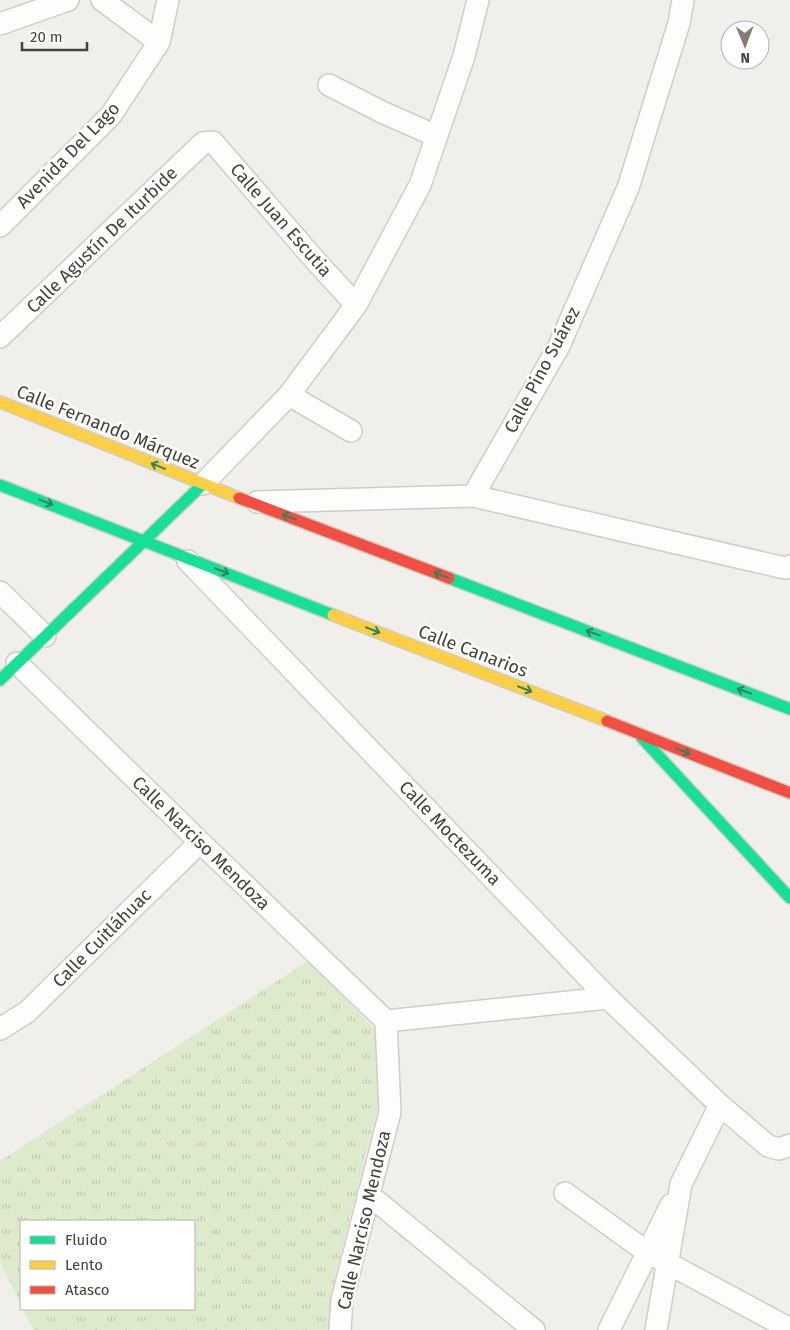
<svg xmlns="http://www.w3.org/2000/svg" width="790" height="1330" font-family="'Fira Sans',sans-serif">
<style>
.grass{fill:url(#grass-tufts)}
.lines{fill:none;stroke-linecap:round;stroke-linejoin:round}
.street-casing{stroke:#cecdc8;stroke-width:24}
.fast-casing{stroke:#cfccc2;stroke-width:14}
.slow-casing{stroke:#cfccc2;stroke-width:14}
.jam-casing{stroke:#cfccc2;stroke-width:14}
.street{stroke:#fdfdfc;stroke-width:21}
.fast{stroke:#16e098;stroke-width:11}
.slow{stroke:#ffcf43;stroke-width:11}
.jam{stroke:#f24e42;stroke-width:11}
.oneway{stroke:#33815e}
.labels{text-anchor:middle;stroke-width:5;stroke-linejoin:round;paint-order:stroke}
.street-label{font-size:18px;fill:#474137;stroke:#fff}
</style>
<defs>
<pattern id="grass-tufts" width="24" height="20" patternUnits="userSpaceOnUse" patternTransform="scale(1.25)"><rect width="24" height="20" fill="#deeacc"/><path d="M3 7l-1-3M5 7V3M7 7l1-3M15 17l-1-3M17 17v-4M19 17l1-3" fill="none" stroke="#c0cab0"/></pattern>
</defs>
<rect width="100%" height="100%" fill="#f0efeb"/>
<path class="grass" d="M 308,961 L 375,1029 L 381,1095 L 332,1289 L 329,1330 L 34,1330 L 23,1309 L 194,1309 L 194,1221 L 21,1221 L 21,1304 L 0,1262 L 0,1161 Z"/>
<g class="lines">
<defs>
<path id="street" d="M 102,0 L 159,42
M 0,24 L 68,0
M 329,85 L 382,112 L 436,136
M 0,226 L 111,115 L 159,42 L 168,0
M 0,337 L 203,143 L 213,142 L 314,259 L 356,305
M 289,395 L 351,431
M 203,484 L 289,395 L 356,305 L 420,185 L 464,56 L 478,0
M 473,496 L 785,568 L 790,566
M 257,502 L 473,496 L 559,346 L 628,188 L 679,23 L 683,0
M 188,561 L 608,998 L 720,1105 L 768,1146 L 779,1149 L 790,1145
M 0,592 L 45,636
M 17,663 L 200,842 L 386,1021 L 390,1112 L 342,1300 L 340,1330
M 386,1021 L 608,998
M 0,1029 L 27,1012 L 200,842
M 565,1193 L 647,1252 L 790,1329
M 368,1194 L 534,1330
M 609,1330 L 671,1205
M 656,1330 L 681,1184 L 720,1105"/>
<path id="fast" d="M 0,485 L 333,615
M 449,578 L 790,709
M 0,680 L 203,484
M 642,738 L 790,898"/>
<path id="slow" d="M 0,402 L 239,498
M 333,615 L 607,721"/>
<path id="jam" d="M 239,498 L 449,578
M 607,721 L 790,793"/>
</defs>
<use href="#street" class="street-casing"/>
<use href="#fast" class="fast-casing"/>
<use href="#slow" class="slow-casing"/>
<use href="#jam" class="jam-casing"/>
<use href="#street" class="street"/>
<use href="#fast" class="fast"/>
<use href="#slow" class="slow"/>
<use href="#jam" class="jam"/>
</g>
<defs><path id="oneway-shaft" d="M-6 0H5M1.5-3L5.5 0L1.5 3" fill="none" stroke-width="1.6" stroke-linecap="round" stroke-linejoin="round" transform="scale(1.25)"/></defs>
<g class="oneway">
<use href="#oneway-shaft" transform="translate(158 466) rotate(-158)"/>
<use href="#oneway-shaft" transform="translate(46 502) rotate(21)"/>
<use href="#oneway-shaft" transform="translate(289 517) rotate(-159)"/>
<use href="#oneway-shaft" transform="translate(222 571) rotate(21)"/>
<use href="#oneway-shaft" transform="translate(441 575) rotate(-159)"/>
<use href="#oneway-shaft" transform="translate(373 630) rotate(21)"/>
<use href="#oneway-shaft" transform="translate(593 633) rotate(-159)"/>
<use href="#oneway-shaft" transform="translate(525 689) rotate(21)"/>
<use href="#oneway-shaft" transform="translate(744 691) rotate(-159)"/>
<use href="#oneway-shaft" transform="translate(683 751) rotate(21)"/>
</g>
<g class="labels">
<g class="street-label">
<text transform="translate(68 155) rotate(-46)" y="6">Avenida Del Lago</text>
<text transform="translate(281 220) rotate(49)" y="6">Calle Juan Escutia</text>
<text transform="translate(102 240) rotate(-44)" y="6">Calle Agustín De Iturbide</text>
<text transform="translate(542 370) rotate(-62)" y="6">Calle Pino Suárez</text>
<text transform="translate(108 427) rotate(22)" y="6">Calle Fernando Márquez</text>
<text transform="translate(473 651) rotate(21)" y="6">Calle Canarios</text>
<text transform="translate(450 833) rotate(46)" y="6">Calle Moctezuma</text>
<text transform="translate(201 843) rotate(44)" y="6">Calle Narciso Mendoza</text>
<text transform="translate(102 938) rotate(-45)" y="6">Calle Cuitláhuac</text>
<text transform="translate(364 1220) rotate(-77)" y="6">Calle Narciso Mendoza</text>
</g>
</g>
<rect x="20" y="1220" width="175" height="90" fill="#ffffff" stroke="#b5b3af"/>
<rect x="30" y="1236" width="25" height="8" fill="#16e098" stroke="#b5b3af"/>
<text x="65" y="1245" font-size="15" fill="#474137">Fluido</text>
<rect x="30" y="1261" width="25" height="8" fill="#ffcf43" stroke="#b5b3af"/>
<text x="65" y="1270" font-size="15" fill="#474137">Lento</text>
<rect x="30" y="1286" width="25" height="8" fill="#f24e42" stroke="#b5b3af"/>
<text x="65" y="1295" font-size="15" fill="#474137">Atasco</text>
<g transform="translate(745 45) rotate(179)"><circle r="24" fill="#ffffff" stroke="#b5b3af"/>
<path d="M0-4L9 19L0 12L-9 19Z" fill="#827e76"/>
<text y="-8" font-size="14" font-weight="bold" text-anchor="middle" fill="#474137">N</text>
</g>
<path d="M22 42v8h65v-8" fill="none" stroke="#474137" stroke-width="2.5"/>
<text x="30" y="42" font-size="15" fill="#474137" stroke="#ffffff" stroke-width="4" paint-order="stroke">20 m</text>
</svg>
